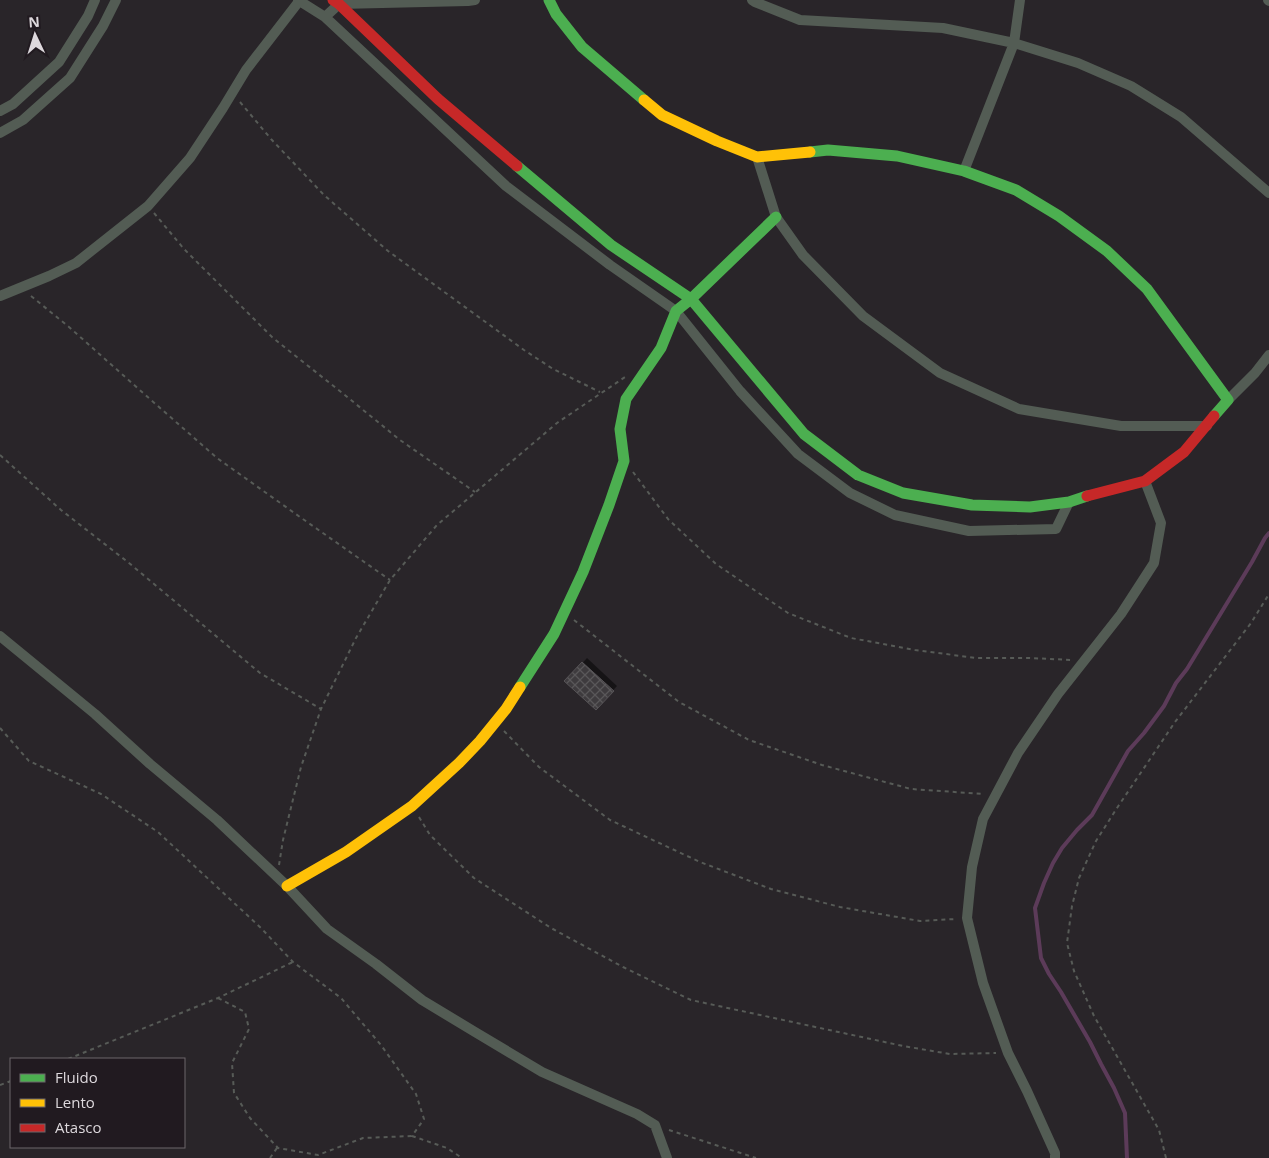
<svg xmlns="http://www.w3.org/2000/svg" width="1269" height="1158" font-family="'Open Sans',sans-serif">
<style>
.shadow{fill:#0007}
.lines{fill:none;stroke-linecap:round;stroke-linejoin:round}
.stream{stroke:#5c3b59;stroke-width:4}
.building{fill:url(#building-cross-hatch);stroke:#565356}
.path{stroke:#575b57;stroke-width:2;stroke-dasharray:4 4;stroke-linecap:butt}
.street{stroke:#535c54;stroke-width:10}
.fast{stroke:#4caf50;stroke-width:11}
.slow{stroke:#ffc107;stroke-width:11}
.jam{stroke:#c62828;stroke-width:11}
</style>
<defs>
<pattern id="building-cross-hatch" width="8" height="8" patternUnits="userSpaceOnUse" patternTransform="scale(1.25)"><rect width="8" height="8" fill="#3e3b3e"/><path d="M0 0l8 8M0 8l8-8" fill="none" stroke="#595759"/></pattern>
</defs>
<rect width="100%" height="100%" fill="#292529"/>
<path class="shadow" d="M 587,658 L 617,686 L 596,709 L 566,681 Z"/>
<g class="lines">
<path class="stream" d="M 1127,1158 L 1125,1113 L 1114,1088 L 1101,1064 L 1090,1042 L 1061,992 L 1049,974 L 1041,958 L 1035,908 L 1044,883 L 1053,863 L 1062,848 L 1077,830 L 1092,815 L 1128,751 L 1144,733 L 1164,706 L 1176,683 L 1187,669 L 1252,562 L 1265,538 L 1269,533"/>
</g>
<path class="building" d="M 582,662 L 614,691 L 596,710 L 564,681 Z"/>
<g class="lines">
<path class="path" d="M 240,102 L 271,139 L 324,195 L 388,251 L 524,350 L 553,369 L 600,392
M 154,213 L 184,249 L 273,338 L 346,396 L 400,440 L 475,492
M 31,296 L 69,327 L 151,400 L 217,458 L 300,517 L 390,580
M 0,455 L 61,510 L 129,563 L 260,673 L 321,709
M 633,472 L 668,519 L 716,564 L 788,613 L 851,638 L 915,650 L 976,658 L 1030,658 L 1071,660
M 574,620 L 679,702 L 749,740 L 822,765 L 911,789 L 984,794
M 0,728 L 29,761 L 101,794 L 158,832 L 261,928 L 293,962 L 341,998 L 381,1045 L 416,1094 L 424,1119 L 412,1136 L 447,1148 L 462,1158
M 504,731 L 539,767 L 610,820 L 700,862 L 771,889 L 840,907 L 920,921 L 956,919
M 419,817 L 430,835 L 474,878 L 551,928 L 623,967 L 691,1000 L 903,1046 L 950,1054 L 996,1053
M 279,865 L 283,840 L 301,767 L 321,709 L 356,638 L 390,580 L 437,525 L 557,423 L 625,377
M 218,998 L 245,1012 L 249,1029 L 232,1063 L 234,1093 L 250,1118 L 278,1148 L 318,1155 L 363,1138 L 412,1136
M 68,1059 L 218,998 L 293,962
M 0,1085 L 11,1081
M 669,1130 L 756,1158
M 270,1158 L 277,1148
M 1166,1158 L 1159,1130 L 1094,1016 L 1074,971 L 1067,943 L 1072,906 L 1079,878 L 1096,841 L 1117,808 L 1175,722 L 1251,623 L 1269,594"/>
<path class="street" d="M 298,0 L 325,17 L 506,186 L 610,265 L 676,311 L 740,391 L 798,454 L 850,493 L 895,515 L 969,531 L 1056,529 L 1069,502
M 752,0 L 755,2 L 800,20 L 943,28 L 1014,43 L 1078,63 L 1131,86 L 1181,117 L 1269,193
M 1268,0 L 1269,1
M 325,17 L 339,4 L 468,1 L 475,0
M 0,111 L 13,104 L 59,62 L 88,16 L 95,0
M 0,133 L 23,120 L 70,78 L 103,26 L 116,0
M 757,157 L 776,217 L 803,255 L 863,316 L 940,373 L 1019,409 L 1121,426 L 1207,426
M 964,171 L 1014,43 L 1020,0
M 0,296 L 49,276 L 76,263 L 148,206 L 190,158 L 223,108 L 246,70 L 300,0
M 1228,400 L 1255,373 L 1269,355
M 0,636 L 95,714 L 150,764 L 217,820 L 287,886 L 327,929 L 376,964 L 422,1000 L 475,1032 L 542,1072 L 637,1114 L 655,1125 L 667,1158
M 1055,1158 L 1055,1153 L 1027,1091 L 1008,1053 L 983,983 L 967,918 L 972,867 L 983,819 L 1018,753 L 1058,694 L 1121,614 L 1154,563 L 1161,523 L 1145,481"/>
<path class="fast" d="M 549,0 L 556,14 L 582,47 L 644,100
M 810,152 L 828,150 L 897,156 L 964,171 L 1016,190 L 1059,216 L 1107,251 L 1147,289 L 1228,400 L 1214,416
M 517,166 L 611,245 L 691,299 L 804,434 L 858,475 L 903,493 L 972,505 L 1030,507 L 1069,502 L 1087,496
M 520,687 L 554,634 L 583,572 L 609,505 L 624,461 L 620,429 L 626,399 L 661,348 L 676,311 L 691,299 L 776,217"/>
<path class="slow" d="M 644,100 L 662,115 L 717,141 L 757,157 L 810,152
M 287,886 L 346,852 L 412,806 L 459,763 L 480,741 L 506,709 L 520,687"/>
<path class="jam" d="M 333,0 L 339,4 L 438,99 L 517,166
M 1087,496 L 1145,481 L 1184,452 L 1214,416"/>
</g>
<rect x="10" y="1058" width="175" height="90" fill="#211a20" stroke="#6c666b"/>
<rect x="20" y="1074" width="25" height="8" fill="#4caf50" stroke="#6c666b"/>
<text x="55" y="1083" font-size="15" fill="#ddd8dc">Fluido</text>
<rect x="20" y="1099" width="25" height="8" fill="#ffc107" stroke="#6c666b"/>
<text x="55" y="1108" font-size="15" fill="#ddd8dc">Lento</text>
<rect x="20" y="1124" width="25" height="8" fill="#c62828" stroke="#6c666b"/>
<text x="55" y="1133" font-size="15" fill="#ddd8dc">Atasco</text>
<g transform="translate(35 35) rotate(356)" stroke="#211a20" stroke-width="4" paint-order="stroke">
<path d="M0-4L9 19L0 12L-9 19Z" fill="#ddd8dc"/>
<text y="-8" font-size="14" font-weight="bold" text-anchor="middle" fill="#ddd8dc">N</text>
</g>
</svg>
